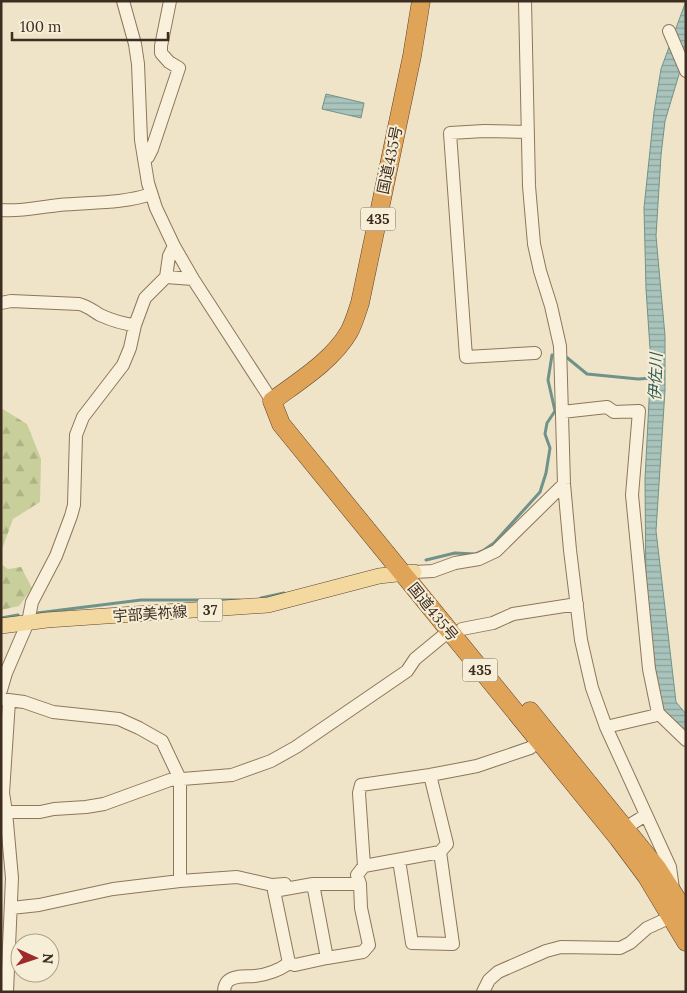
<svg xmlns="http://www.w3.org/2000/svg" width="687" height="993" font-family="Lora,'Noto Sans JP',serif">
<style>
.forest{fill:url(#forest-firs)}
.water{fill:url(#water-rules);stroke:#6f938a}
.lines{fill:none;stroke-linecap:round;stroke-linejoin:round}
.stream{stroke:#6f938a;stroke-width:3}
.minor-casing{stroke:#8d765c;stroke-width:14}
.major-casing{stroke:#5b4430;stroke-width:16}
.highway-casing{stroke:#5b4430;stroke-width:19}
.minor{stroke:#faf1dc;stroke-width:12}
.major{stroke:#f3d9a0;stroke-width:15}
.highway{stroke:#e0a458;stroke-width:18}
.labels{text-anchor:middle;stroke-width:4;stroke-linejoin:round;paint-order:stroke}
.shield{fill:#f7eed8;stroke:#756857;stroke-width:1}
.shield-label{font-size:14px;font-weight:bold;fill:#3d2e20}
.street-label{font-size:15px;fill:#3d2e20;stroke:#f7eed8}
.water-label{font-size:16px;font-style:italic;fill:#2f5d5a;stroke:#f7eed8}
</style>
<defs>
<pattern id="forest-firs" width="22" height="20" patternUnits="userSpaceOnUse" patternTransform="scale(1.25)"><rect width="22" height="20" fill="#c9cf9b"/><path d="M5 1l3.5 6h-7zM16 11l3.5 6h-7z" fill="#aeb285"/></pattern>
<pattern id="water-rules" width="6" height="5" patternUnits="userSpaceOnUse" patternTransform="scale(1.25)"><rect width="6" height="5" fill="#a9c4bc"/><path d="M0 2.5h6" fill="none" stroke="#8ba098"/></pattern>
</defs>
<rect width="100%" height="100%" fill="#f0e4c8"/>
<path class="forest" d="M 1,408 L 27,424 L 41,459 L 40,502 L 13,519 L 1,552 Z
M 1,564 L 8,569 L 21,567 L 32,588 L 19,606 L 1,610 Z"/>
<path class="water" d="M 686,1 L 686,51 L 665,121 L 661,155 L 656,236 L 665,336 L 665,390 L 656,531 L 676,702 L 686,714 L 686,733 L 668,717 L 660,704 L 646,598 L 645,479 L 651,363 L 646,289 L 644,208 L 654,112 L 661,69 Z
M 326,94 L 364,103 L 361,118 L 322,109 Z"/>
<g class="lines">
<path class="stream" d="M 565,356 L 587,374 L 638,379 L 653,378
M 426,560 L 455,553 L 475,554 L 484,550 L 494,543 L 540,492 L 546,473 L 550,448 L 545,434 L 547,423 L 555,411 L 548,380 L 552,355
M 261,598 L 284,593
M 37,613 L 141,600 L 240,600
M 1,618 L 18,615"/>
<defs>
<path id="minor" d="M 123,1 L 135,44 L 138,64 L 141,140 L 148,183 L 156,208 L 174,246 L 193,279 L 272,401
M 525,1 L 529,186 L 534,244 L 540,271 L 551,306 L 560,346 L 564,484 L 570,550 L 581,640 L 592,688 L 606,727 L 670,867 L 673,889
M 669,31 L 686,71
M 528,132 L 484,131 L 450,133 L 466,357 L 535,353
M 144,159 L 148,157 L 152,149 L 179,68 L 169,62 L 161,53 L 161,46 L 170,1
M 1,210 C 21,212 39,207 59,205 C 89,202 122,204 151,194
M 166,277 L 193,279
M 1,303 L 11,301 L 79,304 C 88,306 93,311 100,315 C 111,320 124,324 135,325
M 562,412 L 607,407 L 614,412 L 639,411 L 632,495 L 649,669 L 658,713 L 686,740
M 414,572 L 433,571 L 455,563 L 479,559 L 496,551 L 564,484
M 462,629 L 493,623 L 513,614 L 577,604
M 1,690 L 6,673 L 28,622 L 32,602 L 56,556 L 71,516 L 74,505 L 76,435 L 83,417 L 123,365 L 130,348 L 135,325 L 145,298 L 166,277 L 169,256 L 174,246
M 1,699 L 24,702 L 53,712 L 119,719 L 139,728 L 162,741 L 180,779 L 180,881
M 606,727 L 653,716 L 658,713
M 6,812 L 40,812 L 54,809 L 86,807 L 104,804 L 170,780 L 232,775 L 271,761 L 296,747 L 407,671 L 415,659 L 449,631
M 621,835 L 633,823 L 646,815
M 399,860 L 412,943 L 453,944 L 440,852
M 364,866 L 440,852 L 447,844 L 430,775
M 313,884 L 327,958
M 360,884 L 313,884 L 274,891 L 289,963 L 295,965 L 327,958 L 363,952 L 369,945 L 361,908 L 360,884 L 357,875 L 364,866 L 359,793 L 361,785 L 430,775 L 477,766 L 530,748 L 545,736
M 11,908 L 39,905 L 113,889 L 180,881 L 237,877 L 272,885 L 285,884
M 7,992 L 12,878 L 6,812 L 3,793 L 9,701
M 224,992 C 224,988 225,984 228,981 C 235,975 247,977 255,976 C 266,975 280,970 289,963
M 483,992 L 489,980 L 498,972 L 546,951 L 561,947 L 620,948 L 630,943 L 647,928 L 671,917"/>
<path id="major" d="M 1,626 L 47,620 L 268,605 L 379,576 L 414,572"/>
<path id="highway" d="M 272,401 L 281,424 L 618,838 L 647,877 L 686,942
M 272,401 C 299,381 332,361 349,332 C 354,323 357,312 360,303 L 412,56 L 421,1
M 530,711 L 657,868 L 686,913"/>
</defs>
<use href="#minor" class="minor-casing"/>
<use href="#major" class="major-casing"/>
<use href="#highway" class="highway-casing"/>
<use href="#minor" class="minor"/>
<use href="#major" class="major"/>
<use href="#highway" class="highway"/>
</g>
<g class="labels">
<g class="shield">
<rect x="360.5" y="207.5" width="35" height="23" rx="4"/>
<rect x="197.5" y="598.5" width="25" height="23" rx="4"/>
<rect x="462.5" y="658.5" width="35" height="23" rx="4"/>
</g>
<g class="shield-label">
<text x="378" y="224">435</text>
<text x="210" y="615">37</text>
<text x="480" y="675">435</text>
</g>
<g class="street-label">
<text transform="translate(390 160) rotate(-78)" y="5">国道435号</text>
<text transform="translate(433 612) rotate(51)" y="5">国道435号</text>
<text transform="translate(150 614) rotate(-4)" y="5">宇部美祢線</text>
</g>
<g class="water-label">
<text transform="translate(655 377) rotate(-88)" y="6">伊佐川</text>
</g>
</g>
<rect width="687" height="993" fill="none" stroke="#3d2e20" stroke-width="5"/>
<g transform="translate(35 958) rotate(93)"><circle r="24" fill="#f7eed8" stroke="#ada18e"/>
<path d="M0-4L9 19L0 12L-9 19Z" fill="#9e2a2b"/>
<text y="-8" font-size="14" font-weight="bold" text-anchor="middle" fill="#3d2e20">N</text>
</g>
<path d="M12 32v8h156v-8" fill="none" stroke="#3d2e20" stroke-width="2.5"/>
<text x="20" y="32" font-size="15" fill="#3d2e20" stroke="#f7eed8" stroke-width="4" paint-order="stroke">100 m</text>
</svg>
